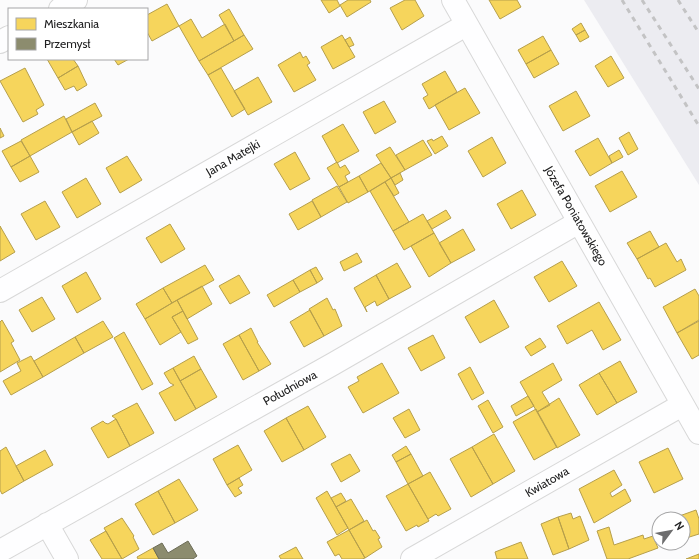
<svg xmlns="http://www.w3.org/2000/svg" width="699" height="559" font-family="Cabin,sans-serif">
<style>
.built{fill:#ececf1}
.homes{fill:#f6d55c;stroke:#b69f4b}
.industry{fill:#8c8c6e;stroke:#6c6c57}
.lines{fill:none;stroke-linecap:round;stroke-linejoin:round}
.minor-casing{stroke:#d8d8d8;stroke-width:24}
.minor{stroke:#fefeff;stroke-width:22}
.rail{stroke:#c3c3c4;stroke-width:3;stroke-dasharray:5 5;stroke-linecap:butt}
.labels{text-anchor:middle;stroke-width:4;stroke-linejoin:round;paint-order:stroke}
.street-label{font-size:12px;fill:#212122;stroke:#fff}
</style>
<rect width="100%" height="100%" fill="#fbfbfc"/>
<path class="built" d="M 584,0 L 699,0 L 699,185 Z"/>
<path class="homes" d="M 321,0 L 337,0 L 340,6 L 329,13 Z
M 348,0 L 370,0 L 371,2 L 347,17 L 340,5 Z
M 405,0 L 415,0 L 424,16 L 402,30 L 390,8 Z
M 489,0 L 517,0 L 521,7 L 500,19 Z
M 167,4 L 179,26 L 152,41 L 147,32 L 147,15 Z
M 229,9 L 244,35 L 234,41 L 219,15 Z
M 191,19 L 202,38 L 225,24 L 234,41 L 199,61 L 179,26 Z
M 581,23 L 585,30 L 576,35 L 572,29 Z
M 585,30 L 589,37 L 580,42 L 576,35 Z
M 244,35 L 253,49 L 208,75 L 199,61 Z
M 342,35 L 355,57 L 333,69 L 321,47 Z
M 543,36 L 551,50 L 526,64 L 518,50 Z
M 350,37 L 354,45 L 349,47 L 345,40 Z
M 551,50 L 559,64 L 534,78 L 526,64 Z
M 300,52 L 303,58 L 306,56 L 310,63 L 307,65 L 316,80 L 294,92 L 278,65 Z
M 611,56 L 624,78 L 608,87 L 595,66 Z
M 47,59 L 73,59 L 78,66 L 58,78 Z
M 114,59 L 129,59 L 118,65 Z
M 78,66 L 87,85 L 77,91 L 74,86 L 65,90 L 58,78 Z
M 25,68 L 44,105 L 36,110 L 38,114 L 23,122 L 0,81 Z
M 221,68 L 245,109 L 232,117 L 208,75 Z
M 445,71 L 457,92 L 429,109 L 423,98 L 428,95 L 422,84 Z
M 258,77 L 272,102 L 248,115 L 234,91 Z
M 465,88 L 480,113 L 449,130 L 435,105 Z
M 576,91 L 590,116 L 563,131 L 549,106 Z
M 384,101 L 396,122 L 375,134 L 363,112 Z
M 95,103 L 102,116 L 72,132 L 66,119 Z
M 64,116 L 72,132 L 30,156 L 21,140 Z
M 92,121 L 99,133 L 79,145 L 72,132 Z
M 343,124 L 359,151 L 337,163 L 322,136 Z
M 0,128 L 4,136 L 0,138 Z
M 629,132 L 638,149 L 628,155 L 619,138 Z
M 442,136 L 448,146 L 435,154 L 427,141 L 432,139 L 433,141 Z
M 492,137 L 506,163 L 483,177 L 468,151 Z
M 598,138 L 612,163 L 590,176 L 575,151 Z
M 423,140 L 432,155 L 405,170 L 396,155 Z
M 21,141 L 30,156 L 11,167 L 2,151 Z
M 390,147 L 405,170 L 391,178 L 376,155 Z
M 619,150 L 623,157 L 612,163 L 609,156 Z
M 295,152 L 310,179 L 290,190 L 274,164 Z
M 30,156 L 39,172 L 20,182 L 11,167 Z
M 127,156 L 142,180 L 120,193 L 106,168 Z
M 337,162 L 340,168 L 345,165 L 350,173 L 345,176 L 348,182 L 339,187 L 327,168 Z
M 381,163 L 391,178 L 368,192 L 359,176 Z
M 622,171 L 637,197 L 610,212 L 595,186 Z
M 400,173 L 403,180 L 395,185 L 391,178 Z
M 359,176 L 368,192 L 348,203 L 339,187 Z
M 86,178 L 101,204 L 77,218 L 62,192 Z
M 391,178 L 399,193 L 394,196 L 385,182 Z
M 385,182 L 409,222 L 393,231 L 370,191 Z
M 337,186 L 347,202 L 321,217 L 312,200 Z
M 522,190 L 536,215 L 511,229 L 497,204 Z
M 45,201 L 60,227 L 36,240 L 21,214 Z
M 312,201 L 321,217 L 298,230 L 289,214 Z
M 446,210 L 451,218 L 432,229 L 427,221 Z
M 423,214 L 434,233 L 404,250 L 393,231 Z
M 170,224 L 185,249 L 161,263 L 146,238 Z
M 0,226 L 15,252 L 0,261 Z
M 463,229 L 475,250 L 451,263 L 439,243 Z
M 650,231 L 659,247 L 637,259 L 627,243 Z
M 434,233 L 451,263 L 429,277 L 411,246 Z
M 666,243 L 677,262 L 681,259 L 686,270 L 655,287 L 650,278 L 648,279 L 637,259 Z
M 357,253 L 362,262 L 344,271 L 340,262 Z
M 562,261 L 577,286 L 549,302 L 534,277 Z
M 397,263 L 411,287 L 389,299 L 376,275 Z
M 205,265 L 214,280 L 172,303 L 163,288 Z
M 316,267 L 323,279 L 317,283 L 310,270 Z
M 310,270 L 317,283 L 300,292 L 293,280 Z
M 86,272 L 101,299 L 77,313 L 62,286 Z
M 239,275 L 250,293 L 230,304 L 219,286 Z
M 376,275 L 389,299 L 377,306 L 375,301 L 365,307 L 367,312 L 354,288 Z
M 293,280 L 300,292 L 274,307 L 267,295 Z
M 202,286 L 212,304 L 187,319 L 177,300 Z
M 163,288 L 172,303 L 145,319 L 136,304 Z
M 695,289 L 699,296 L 699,320 L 677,333 L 663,307 Z
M 42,297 L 55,319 L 32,332 L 19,310 Z
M 327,298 L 333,310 L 335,309 L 342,326 L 324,336 L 309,309 Z
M 177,300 L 183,311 L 172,317 L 181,332 L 160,345 L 145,319 Z
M 494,300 L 509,327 L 480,343 L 465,317 Z
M 599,302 L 621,340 L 603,350 L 592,330 L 567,344 L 557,326 Z
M 310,310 L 324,336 L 304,347 L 290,322 Z
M 183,311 L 198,339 L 188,344 L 172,317 Z
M 2,320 L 14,341 L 11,343 L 20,360 L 0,372 L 0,322 Z
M 103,321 L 113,337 L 84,353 L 75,337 Z
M 699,321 L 699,355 L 692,359 L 677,333 Z
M 251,328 L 258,342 L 257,342 L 271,364 L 259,371 L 239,335 Z
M 124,332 L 153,384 L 142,390 L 114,338 Z
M 239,335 L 259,371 L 243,380 L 223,344 Z
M 433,335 L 445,358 L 421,371 L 408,348 Z
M 75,337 L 84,353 L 43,377 L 34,361 Z
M 540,338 L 546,347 L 531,356 L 525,347 Z
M 31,356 L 43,377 L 11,395 L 3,381 L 21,371 L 17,363 Z
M 194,356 L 201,369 L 180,381 L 173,368 Z
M 620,361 L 637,392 L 617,403 L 599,373 Z
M 382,363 L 399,393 L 363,413 L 348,387 L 359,381 L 357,377 Z
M 553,363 L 562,380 L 542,392 L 550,405 L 537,412 L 520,382 Z
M 470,367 L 484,393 L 472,400 L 458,374 Z
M 173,368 L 196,409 L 175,421 L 159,393 L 174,385 L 170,383 L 164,373 Z
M 201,369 L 217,397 L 196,409 L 180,381 Z
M 599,373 L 617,403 L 597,415 L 579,385 Z
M 528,396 L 534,406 L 516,416 L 511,406 Z
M 559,398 L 580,435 L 557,448 L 537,412 Z
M 488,400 L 503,427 L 493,433 L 478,406 Z
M 137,403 L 154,433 L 130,446 L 116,419 L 112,416 Z
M 308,406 L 326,437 L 304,450 L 286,418 Z
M 409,409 L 420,430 L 405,438 L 393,418 Z
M 536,409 L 557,447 L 534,460 L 513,422 Z
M 286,418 L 304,450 L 282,462 L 264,431 Z
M 116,419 L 130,446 L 108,458 L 91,428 L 103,421 L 105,423 L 108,424 Z
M 494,434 L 515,471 L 493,484 L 472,447 Z
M 238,445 L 252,470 L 227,485 L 213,459 Z
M 406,446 L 411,454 L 396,462 L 392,455 Z
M 6,447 L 24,481 L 2,494 L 0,490 L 0,451 Z
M 472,447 L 493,484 L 471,497 L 450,459 Z
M 668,448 L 683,479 L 654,493 L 639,462 Z
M 45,450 L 53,465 L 24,481 L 16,466 Z
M 350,454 L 360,471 L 341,482 L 331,464 Z
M 411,454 L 423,476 L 408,484 L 396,462 Z
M 614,470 L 622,485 L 610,493 L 612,497 L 625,489 L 631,501 L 594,523 L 579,489 Z
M 430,472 L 451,509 L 438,516 L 436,514 L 428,519 L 408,484 Z
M 239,478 L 243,485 L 238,488 L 242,493 L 235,497 L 227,485 Z
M 179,479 L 198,510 L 175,523 L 158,491 Z
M 408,484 L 429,521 L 418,527 L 417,525 L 406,531 L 386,496 Z
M 158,491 L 175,523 L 153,535 L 135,504 Z
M 327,491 L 348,528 L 337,535 L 316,498 Z
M 341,493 L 346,501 L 336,507 L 331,498 Z
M 351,499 L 364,521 L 349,530 L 336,507 Z
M 696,510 L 699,519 L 699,534 L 683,539 L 683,519 L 671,519 Z
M 571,513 L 573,519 L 580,516 L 589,540 L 569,549 L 558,517 Z
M 558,517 L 569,549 L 553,555 L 541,524 Z
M 122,518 L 134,536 L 133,537 L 139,549 L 122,559 L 104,528 Z
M 367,520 L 373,531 L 375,530 L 380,538 L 378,539 L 382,547 L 365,558 L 349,530 Z
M 609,527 L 614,545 L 643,535 L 644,539 L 653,536 L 658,548 L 628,559 L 607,559 L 597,531 Z
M 349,530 L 365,558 L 362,559 L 342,559 L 339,554 L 335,556 L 327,542 Z
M 106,531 L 122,559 L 102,559 L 90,540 Z
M 521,542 L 528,559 L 497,559 L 495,552 Z
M 296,547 L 303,559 L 281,559 L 279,556 Z
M 153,548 L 159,559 L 138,559 L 137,557 Z
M 699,554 L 699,559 L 686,559 Z"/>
<path class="industry" d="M 188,541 L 197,556 L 193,559 L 159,559 L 153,548 L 162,543 L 168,553 Z"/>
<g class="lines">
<defs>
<path id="minor" d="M 453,0 L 699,433
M 60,9 L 76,0
M 0,42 L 9,37
M 0,291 L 466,25
M 47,524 L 67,559
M 0,551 L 333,364 L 579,222
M 412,559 L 682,405"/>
</defs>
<use href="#minor" class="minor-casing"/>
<use href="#minor" class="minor"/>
<path class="rail" d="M 622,0 L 699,126
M 642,0 L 699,89
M 678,0 L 699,33"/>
</g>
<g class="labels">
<g class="street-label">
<text transform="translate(233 158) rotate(-30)" y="4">Jana Matejki</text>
<text transform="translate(576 216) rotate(60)" y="4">Józefa Poniatowskiego</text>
<text transform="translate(290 388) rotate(-29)" y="4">Południowa</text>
<text transform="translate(547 482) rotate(-30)" y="4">Kwiatowa</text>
</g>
</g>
<rect x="8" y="8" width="140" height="52" fill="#ffffff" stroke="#a6a6a7"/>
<rect x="16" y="18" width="20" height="12" fill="#f6d55c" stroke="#a6a6a7"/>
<text x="44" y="28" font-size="12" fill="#212122">Mieszkania</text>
<rect x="16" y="38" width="20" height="12" fill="#8c8c6e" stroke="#a6a6a7"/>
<text x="44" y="48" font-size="12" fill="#212122">Przemysł</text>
<g transform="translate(671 531) rotate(58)"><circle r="19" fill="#ffffff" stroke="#a6a6a7"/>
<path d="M0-3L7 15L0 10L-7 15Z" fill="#6d6d6e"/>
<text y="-6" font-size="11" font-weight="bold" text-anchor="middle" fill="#212122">N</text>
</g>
</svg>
